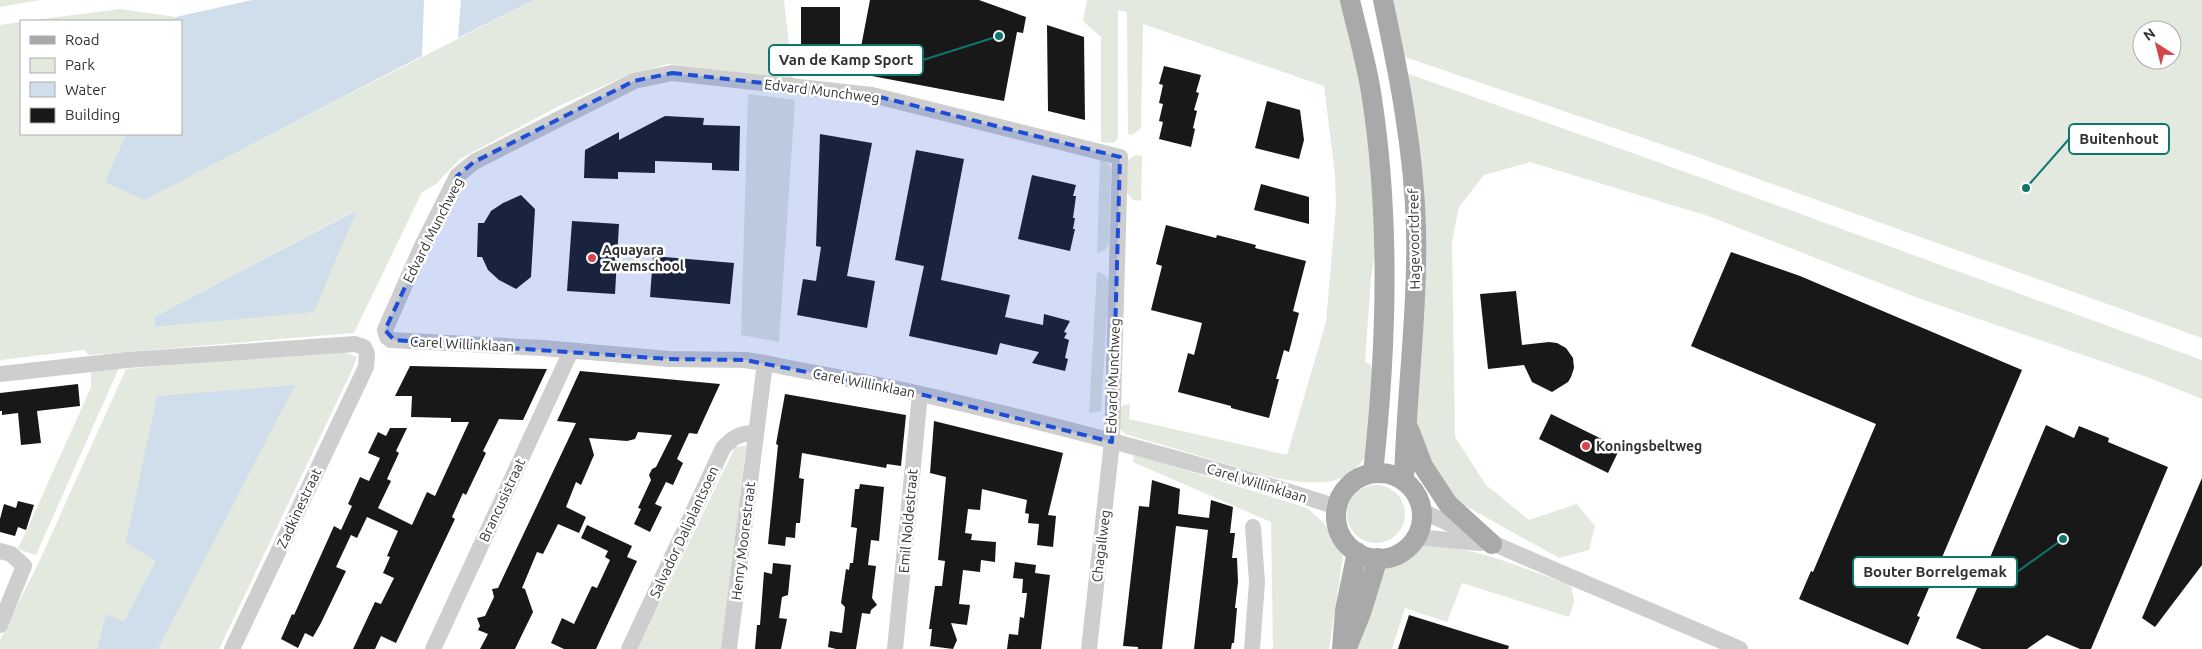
<svg xmlns="http://www.w3.org/2000/svg" width="2202" height="649" font-family="Ubuntu,sans-serif">
<style>
.green{fill:#e3e9de;fill-rule:evenodd}
.water{fill:#cfdeea}
.building{fill:#181818}
.lines{fill:none;stroke-linecap:round;stroke-linejoin:round}
.minor{stroke:#cecece;stroke-width:16}
.major{stroke:#a9a9a9;stroke-width:20}
.marked{fill:#1d4ed8;fill-opacity:0.2;stroke:#1d4ed8;stroke-width:4;stroke-dasharray:10 6;stroke-linejoin:round}
.poi-dot{fill:#d5464b;stroke:#fff;stroke-width:2}
.labels{text-anchor:middle;stroke-width:5;stroke-linejoin:round;paint-order:stroke}
.street-label{font-size:14px;fill:#313131;stroke:#fff}
.poi-label{font-size:14px;font-weight:bold;fill:#313131;stroke:#fff;text-anchor:start}
.leader{fill:none;stroke:#0f766e;stroke-width:2}
.callout-dot{fill:#0f766e;stroke:#fff;stroke-width:2}
.callout{fill:#fff;stroke:#0f766e;stroke-width:2}
.callout-label{font-size:15px;text-anchor:middle;font-weight:bold;fill:#313131}
</style>
<rect width="100%" height="100%" fill="#fff"/>
<path class="green" d="M 0,0 L 40,0 L 0,7 Z
M 534,0 L 784,0 L 793,79 L 668,64 L 623,77 L 557,107 L 460,159 L 436,184 L 422,192 L 354,333 L 89,355 L 84,350 L 0,360 L 0,25 L 21,22 L 21,134 L 126,134 L 106,182 L 144,199 ZM 356,210 L 314,311 L 155,327 L 154,317 Z
M 1087,0 L 1345,0 L 1364,78 L 1379,227 L 1371,278 L 1365,362 L 1371,365 L 1376,381 L 1365,457 C 1357,470 1341,481 1325,482 C 1290,485 1253,472 1220,462 C 1189,453 1157,443 1125,434 L 1119,427 L 1118,409 L 1124,405 L 1130,404 L 1129,419 L 1287,455 L 1326,322 L 1336,207 L 1335,175 L 1324,86 L 1143,24 L 1141,128 L 1132,135 L 1128,134 L 1127,12 L 1118,10 L 1118,138 L 1114,143 L 1101,142 L 1101,37 L 1083,21 Z
M 1392,0 L 2202,0 L 2202,338 L 1658,143 L 1402,56 ZM 2142,30 L 2172,30 L 2172,60 L 2142,60 Z
M 120,9 L 176,17 L 174,21 L 27,21 Z
M 1406,73 L 1641,156 L 2202,360 L 2202,399 L 2147,377 L 1918,298 L 1708,216 L 1530,162 L 1484,175 L 1459,207 L 1452,242 L 1455,437 L 1486,485 L 1529,520 L 1577,504 L 1595,526 L 1589,550 L 1559,558 L 1453,499 L 1440,483 L 1416,430 Z
M 748,94 L 795,100 L 779,342 L 741,335 Z
M 1135,155 L 1142,156 L 1141,201 L 1133,200 L 1126,192 L 1127,161 Z
M 1100,158 L 1107,162 L 1111,168 L 1109,244 L 1105,250 L 1097,254 Z
M 1097,271 L 1105,275 L 1109,282 L 1101,411 L 1089,413 Z
M 345,352 L 357,357 L 352,370 L 219,649 L 158,649 L 294,385 L 155,560 L 124,623 L 106,614 L 97,649 L 0,649 L 0,640 L 39,562 L 126,369 L 309,353 Z
M 119,368 L 36,555 L 18,549 L 84,403 L 91,387 L 91,371 Z
M 746,446 L 722,649 L 638,649 L 735,447 Z
M 1134,454 L 1307,508 L 1324,523 L 1343,557 L 1329,649 L 1273,649 L 1271,522 L 1133,462 Z
M1347 514a29 29 0 1 1 58 0a29 29 0 1 1-58 0Z
M 1422,545 C 1473,545 1524,569 1571,585 L 1574,601 L 1569,617 L 1462,583 L 1447,622 L 1405,608 L 1392,649 L 1353,649 L 1376,583 L 1387,567 Z"/>
<path class="water" d="M 252,0 L 424,0 L 422,56 L 144,200 L 105,182 L 126,134 L 181,134 L 181,21 L 174,21 L 176,17 Z
M 461,0 L 534,0 L 458,38 Z
M 357,210 L 314,312 L 155,327 L 154,317 Z
M 295,385 L 158,649 L 97,649 L 106,614 L 124,622 L 155,561 L 126,542 L 157,396 Z"/>
<path class="building" d="M 870,0 L 979,0 L 1026,17 L 1023,33 L 1017,32 L 1004,101 L 856,73 Z
M 801,7 L 840,7 L 840,46 L 801,46 Z
M 1047,25 L 1084,37 L 1085,120 L 1048,111 Z
M 1164,66 L 1201,75 L 1196,92 L 1199,93 L 1194,110 L 1197,111 L 1193,128 L 1195,129 L 1191,147 L 1159,139 L 1163,122 L 1159,121 L 1163,104 L 1159,103 L 1163,85 L 1159,84 Z
M 1267,101 L 1300,110 L 1304,140 L 1299,159 L 1255,148 Z
M 665,116 L 704,118 L 703,125 L 740,126 L 739,171 L 712,170 L 712,163 L 655,161 L 655,173 L 618,172 L 618,179 L 584,178 L 585,150 L 619,132 L 619,140 Z
M 820,134 L 872,143 L 847,276 L 875,281 L 867,328 L 797,315 L 803,279 L 816,281 L 821,247 L 816,246 Z
M 916,150 L 964,159 L 941,280 L 1010,295 L 1005,317 L 1043,325 L 1044,314 L 1070,321 L 1064,332 L 1067,333 L 1064,338 L 1069,340 L 1065,358 L 1068,359 L 1065,371 L 1032,363 L 1039,352 L 1000,343 L 997,355 L 909,336 L 924,266 L 895,260 Z
M 1032,175 L 1076,185 L 1073,196 L 1076,196 L 1073,218 L 1075,218 L 1073,229 L 1075,229 L 1070,251 L 1018,239 Z
M 1261,184 L 1309,197 L 1309,224 L 1254,210 Z
M 521,195 L 535,209 L 531,277 L 516,289 L 499,280 L 488,270 L 482,257 L 477,257 L 478,223 L 484,223 L 491,211 L 503,203 Z
M 572,221 L 619,224 L 615,294 L 567,291 Z
M 1166,225 L 1216,238 L 1217,235 L 1256,245 L 1255,248 L 1306,261 L 1293,311 L 1299,313 L 1289,352 L 1284,350 L 1276,379 L 1279,379 L 1269,418 L 1231,408 L 1231,406 L 1178,392 L 1188,353 L 1194,355 L 1202,323 L 1151,310 L 1162,266 L 1156,264 Z
M 1731,252 L 1800,276 L 2022,370 L 1917,616 L 1920,617 L 1908,645 L 1799,599 L 1811,571 L 1813,572 L 1876,424 L 1691,346 Z
M 653,256 L 734,263 L 730,304 L 650,297 Z
M 1516,291 L 1522,345 L 1549,342 L 1557,343 L 1566,348 L 1573,358 L 1574,368 L 1571,377 L 1568,382 L 1552,392 L 1532,382 L 1524,365 L 1488,369 L 1480,294 Z
M 410,366 L 547,369 L 523,420 L 499,419 L 483,451 L 486,453 L 466,495 L 463,493 L 452,517 L 455,519 L 396,643 L 381,636 L 375,649 L 353,649 L 375,602 L 381,604 L 394,578 L 383,573 L 390,557 L 387,556 L 398,531 L 367,517 L 357,538 L 351,535 L 336,567 L 346,571 L 321,623 L 313,637 L 305,633 L 298,648 L 281,639 L 292,614 L 294,615 L 334,526 L 341,530 L 352,506 L 348,504 L 360,477 L 369,481 L 380,458 L 368,453 L 378,432 L 386,436 L 390,428 L 407,428 L 396,451 L 399,453 L 387,479 L 391,481 L 378,508 L 412,525 L 427,492 L 435,496 L 469,422 L 451,422 L 451,418 L 411,417 L 412,396 L 395,396 Z
M 580,371 L 720,384 L 697,434 L 689,433 L 677,459 L 683,463 L 673,485 L 666,482 L 655,504 L 662,507 L 650,532 L 634,524 L 641,509 L 638,508 L 651,480 L 649,475 L 652,469 L 656,467 L 672,435 L 638,432 L 635,439 L 627,441 L 589,438 L 594,455 L 581,485 L 576,482 L 566,507 L 586,517 L 579,533 L 558,524 L 543,554 L 537,552 L 522,588 L 525,589 L 533,612 L 515,649 L 480,649 L 488,634 L 478,630 L 480,626 L 477,618 L 485,616 L 494,597 L 492,589 L 498,588 L 576,423 L 557,421 Z
M 78,384 L 80,406 L 37,411 L 41,443 L 21,445 L 18,413 L 2,415 L 2,411 L 0,411 L 0,393 Z
M 785,394 L 906,415 L 901,466 L 887,464 L 886,468 L 802,453 L 799,478 L 804,479 L 800,523 L 796,523 L 795,538 L 786,537 L 785,546 L 768,544 L 778,445 L 776,444 Z
M 1551,414 L 1620,448 L 1608,473 L 1539,439 Z
M 934,421 L 1063,453 L 1048,515 L 1056,516 L 1053,547 L 1037,545 L 1039,524 L 1028,523 L 1029,514 L 1025,513 L 1027,500 L 982,489 L 980,510 L 968,509 L 965,533 L 972,534 L 971,540 L 996,542 L 995,562 L 981,560 L 980,572 L 963,570 L 959,604 L 970,605 L 967,625 L 951,623 L 957,640 L 953,649 L 930,646 L 932,629 L 929,629 L 935,586 L 942,586 L 945,561 L 938,560 L 946,477 L 930,473 Z
M 2046,425 L 2074,438 L 2079,426 L 2109,438 L 2108,442 L 2168,467 L 2091,649 L 2080,649 L 2047,635 L 2027,649 L 1982,649 L 1956,638 Z
M 2202,478 L 2202,565 L 2155,627 L 2142,618 Z
M 1152,480 L 1180,489 L 1178,514 L 1209,518 L 1211,500 L 1233,507 L 1230,533 L 1235,533 L 1232,558 L 1237,558 L 1238,582 L 1235,608 L 1237,608 L 1234,643 L 1232,643 L 1231,649 L 1194,649 L 1208,530 L 1176,526 L 1162,649 L 1138,649 L 1138,647 L 1123,646 L 1139,506 L 1149,507 Z
M 860,484 L 884,487 L 879,541 L 871,540 L 868,565 L 876,566 L 872,598 L 877,605 L 871,610 L 870,614 L 862,613 L 856,649 L 836,649 L 828,647 L 830,631 L 842,633 L 845,607 L 841,603 L 846,569 L 849,570 L 850,563 L 853,563 L 857,528 L 851,527 L 855,489 L 859,489 Z
M 18,501 L 34,505 L 26,530 L 18,527 L 15,536 L 0,532 L 0,519 L 4,504 L 16,508 Z
M 587,525 L 632,546 L 627,557 L 637,561 L 596,649 L 564,649 L 551,643 L 562,618 L 574,624 L 592,586 L 597,588 L 610,560 L 605,557 L 608,551 L 581,538 Z
M 1015,562 L 1036,565 L 1035,573 L 1050,575 L 1041,649 L 1007,649 L 1009,634 L 1018,635 L 1020,617 L 1024,618 L 1027,593 L 1022,593 L 1023,579 L 1013,578 Z
M 773,563 L 791,565 L 788,595 L 782,597 L 779,618 L 787,619 L 781,649 L 755,649 L 757,625 L 760,625 L 764,572 L 772,574 Z
M 1409,615 L 1509,646 L 1508,649 L 1398,649 Z"/>
<g class="lines">
<path class="minor" d="M 0,374 L 127,360 L 355,344 L 364,347 L 367,354 L 366,367 L 232,649
M 1422,511 C 1526,560 1634,603 1740,649
M 1417,537 L 1480,543
M 0,551 L 11,554 L 24,566 L 0,625
M 433,649 L 571,351
M 629,649 L 723,448 C 733,437 740,433 755,433
M 729,649 L 765,363
M 895,649 L 920,394
M 1089,649 L 1112,442 L 1120,157 L 872,95 L 672,73 L 634,81 L 474,162 L 457,176 L 422,246 L 385,330 L 387,337 L 391,340 L 543,348 L 669,359 L 745,360 L 765,363 C 817,374 870,382 921,394 C 1061,426 1201,463 1337,507
M 1252,649 L 1257,582 L 1253,527"/>
<path class="major" d="M 1350,0 C 1357,31 1366,61 1371,92 C 1391,218 1387,347 1373,473
M 1383,0 C 1399,75 1414,151 1416,228 C 1418,313 1406,397 1404,481
M 1409,429 L 1423,466 L 1448,504 L 1492,544
M1336 516a43 43 0 1 1 86 0a43 43 0 1 1-86 0Z
M 1348,645 L 1361,613 L 1378,558
M 1342,649 L 1345,610 L 1357,552"/>
</g>
<path class="marked" d="M 672,73 L 872,95 L 1120,157 L 1112,442 L 920,394 L 745,360 L 669,359 L 394,340 L 385,330 L 457,176 L 474,162 L 634,81 Z"/>
<g class="poi-dot">
<circle cx="592" cy="258" r="5"/>
<circle cx="1586" cy="446" r="5"/>
</g>
<g class="labels">
<g class="street-label">
<text transform="translate(822 91) rotate(7)" y="5">Edvard Munchweg</text>
<text transform="translate(433 230) rotate(-63)" y="5">Edvard Munchweg</text>
<text transform="translate(1414 239) rotate(-91)" y="5">Hagevoortdreef</text>
<text transform="translate(462 344) rotate(3)" y="5">Carel Willinklaan</text>
<text transform="translate(1113 376) rotate(-88)" y="5">Edvard Munchweg</text>
<text transform="translate(864 383) rotate(11)" y="5">Carel Willinklaan</text>
<text transform="translate(1257 483) rotate(17)" y="5">Carel Willinklaan</text>
<text transform="translate(502 500) rotate(-65)" y="5">Brancusistraat</text>
<text transform="translate(299 508) rotate(-65)" y="5">Zadkinestraat</text>
<text transform="translate(908 521) rotate(-85)" y="5">Emil Noldestraat</text>
<text transform="translate(684 532) rotate(-65)" y="5">Salvador Daliplantsoen</text>
<text transform="translate(743 541) rotate(-83)" y="5">Henry Moorestraat</text>
<text transform="translate(1101 546) rotate(-83)" y="5">Chagallweg</text>
</g>
<g class="poi-label">
<text x="602" y="255">Aquayara<tspan x="602" dy="16">Zwemschool</tspan></text>
<text x="1596" y="451">Koningsbeltweg</text>
</g>
</g>
<path class="leader" d="M999 36L923 60M2026 188L2069 139M2063 539L2017 572"/>
<g class="callout-dot">
<circle cx="999" cy="36" r="5"/>
<circle cx="2026" cy="188" r="5"/>
<circle cx="2063" cy="539" r="5"/>
</g>
<g class="callout">
<rect x="769" y="45" width="154" height="30" rx="5"/>
<rect x="2069" y="124" width="100" height="30" rx="5"/>
<rect x="1853" y="557" width="164" height="30" rx="5"/>
</g>
<g class="callout-label">
<text x="846" y="65">Van de Kamp Sport</text>
<text x="2119" y="144">Buitenhout</text>
<text x="1935" y="577">Bouter Borrelgemak</text>
</g>
<rect x="20" y="20" width="162" height="115" fill="#ffffff" stroke="#adadad"/>
<rect x="30" y="36" width="25" height="8" fill="#a9a9a9" stroke="#adadad"/>
<text x="65" y="45" font-size="15" fill="#313131">Road</text>
<rect x="30" y="58" width="25" height="15" fill="#e3e9de" stroke="#adadad"/>
<text x="65" y="70" font-size="15" fill="#313131">Park</text>
<rect x="30" y="82" width="25" height="15" fill="#cfdeea" stroke="#adadad"/>
<text x="65" y="95" font-size="15" fill="#313131">Water</text>
<rect x="30" y="108" width="25" height="15" fill="#181818" stroke="#adadad"/>
<text x="65" y="120" font-size="15" fill="#313131">Building</text>
<g transform="translate(2157 45) rotate(324)"><circle r="24" fill="#ffffff" stroke="#adadad"/>
<path d="M0-4L9 19L0 12L-9 19Z" fill="#d5464b"/>
<text y="-8" font-size="14" font-weight="bold" text-anchor="middle" fill="#313131">N</text>
</g>
</svg>
